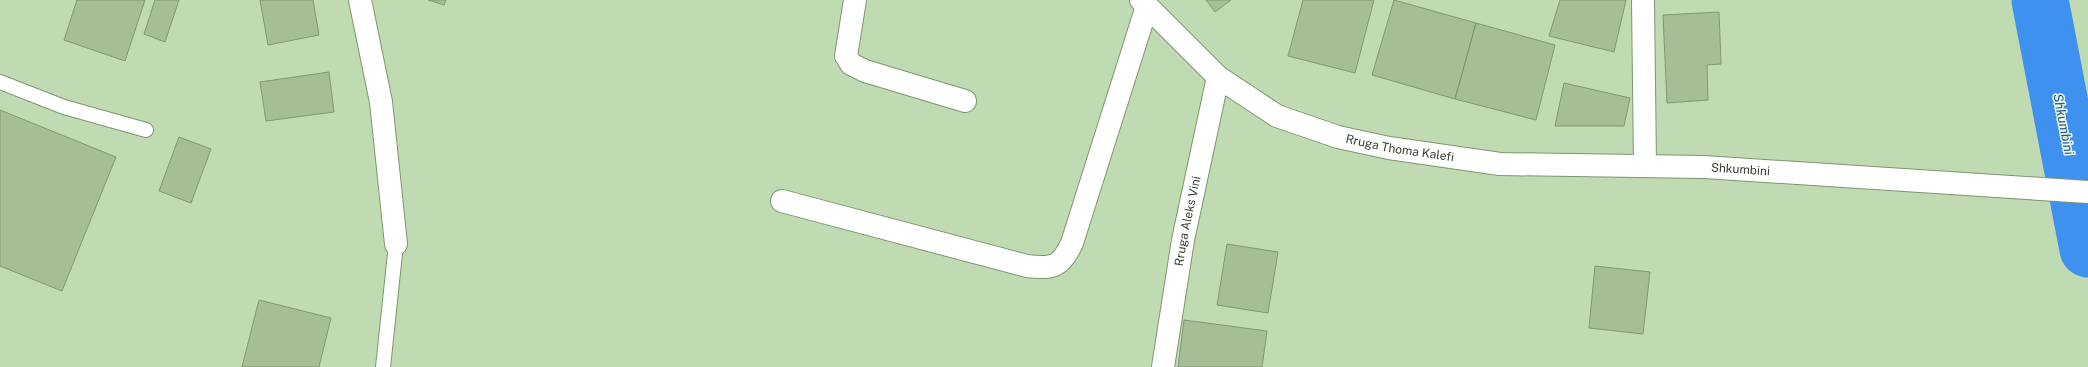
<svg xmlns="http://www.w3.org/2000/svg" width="2088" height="367" font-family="'Public Sans',sans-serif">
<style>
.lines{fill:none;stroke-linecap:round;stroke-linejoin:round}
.river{stroke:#3e91ee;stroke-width:57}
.building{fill:#a5be96;stroke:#819872}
.lane-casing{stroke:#7e9670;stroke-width:16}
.street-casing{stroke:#7e9670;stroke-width:24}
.secondary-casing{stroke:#7e9670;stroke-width:24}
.lane{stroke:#fff;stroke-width:14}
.street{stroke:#fff;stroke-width:22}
.secondary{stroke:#fff;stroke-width:22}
.labels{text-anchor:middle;stroke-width:3;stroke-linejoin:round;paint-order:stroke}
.street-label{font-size:12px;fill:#364030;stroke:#e9f6e1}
.water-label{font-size:13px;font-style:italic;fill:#225895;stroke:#e9f6e1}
</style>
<rect width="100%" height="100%" fill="#c0dab1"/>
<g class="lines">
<path class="river" d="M 2040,0 L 2088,249"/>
</g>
<path class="building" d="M 77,0 L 145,0 L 125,61 L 64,40 Z
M 155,0 L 179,0 L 165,42 L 144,34 Z
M 260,0 L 313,0 L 319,35 L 268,45 Z
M 428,0 L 446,0 L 444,5 Z
M 1206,0 L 1231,0 L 1215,12 Z
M 1303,0 L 1374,0 L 1355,73 L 1288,56 Z
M 1394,0 L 1476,23 L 1455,99 L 1372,75 Z
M 1560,0 L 1626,0 L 1614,52 L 1549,36 Z
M 1719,12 L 1721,64 L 1707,65 L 1708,100 L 1667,103 L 1663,15 Z
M 1476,23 L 1555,45 L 1536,120 L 1455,99 Z
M 329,72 L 334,112 L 266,121 L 260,82 Z
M 1564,83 L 1630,98 L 1624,126 L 1555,126 Z
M 0,110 L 116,157 L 62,291 L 0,266 Z
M 179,137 L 211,149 L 191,203 L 159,191 Z
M 1227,244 L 1278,252 L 1268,313 L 1217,305 Z
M 1595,266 L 1650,272 L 1643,334 L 1589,328 Z
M 259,300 L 331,318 L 319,367 L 242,367 Z
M 1184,320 L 1267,331 L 1262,367 L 1178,367 Z"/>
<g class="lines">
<defs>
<path id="lane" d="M 0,82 L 64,107 L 146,130
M 383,367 L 396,244"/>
<path id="street" d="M 360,0 L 381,102 L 396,244
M 855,0 L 846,56 L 851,64 L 865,71 L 965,101
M 1643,0 L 1645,166
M 782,201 L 1027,266 C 1053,269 1061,267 1072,243 L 1147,6"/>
<g id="secondary">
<path id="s1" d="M 1141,0 L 1218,77 L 1277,116 L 1338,137 L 1389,148 L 1500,164 L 1704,167 L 2088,192"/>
<path id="s2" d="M 1163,367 L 1183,240 L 1218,77"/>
</g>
</defs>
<use href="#lane" class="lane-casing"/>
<use href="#street" class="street-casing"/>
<use href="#secondary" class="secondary-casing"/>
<use href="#lane" class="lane"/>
<use href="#street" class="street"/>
<use href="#secondary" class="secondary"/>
</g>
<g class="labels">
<g class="street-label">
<text dy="4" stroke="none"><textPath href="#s1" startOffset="307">Rruga Thoma Kalefi</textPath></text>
<text dy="4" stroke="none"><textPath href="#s1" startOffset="649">Shkumbini</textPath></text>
<text dy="4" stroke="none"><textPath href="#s2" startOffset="148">Rruga Aleks Vini</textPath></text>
</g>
<g class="water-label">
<text transform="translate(2064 124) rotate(79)" y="5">Shkumbini</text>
</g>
</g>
</svg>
